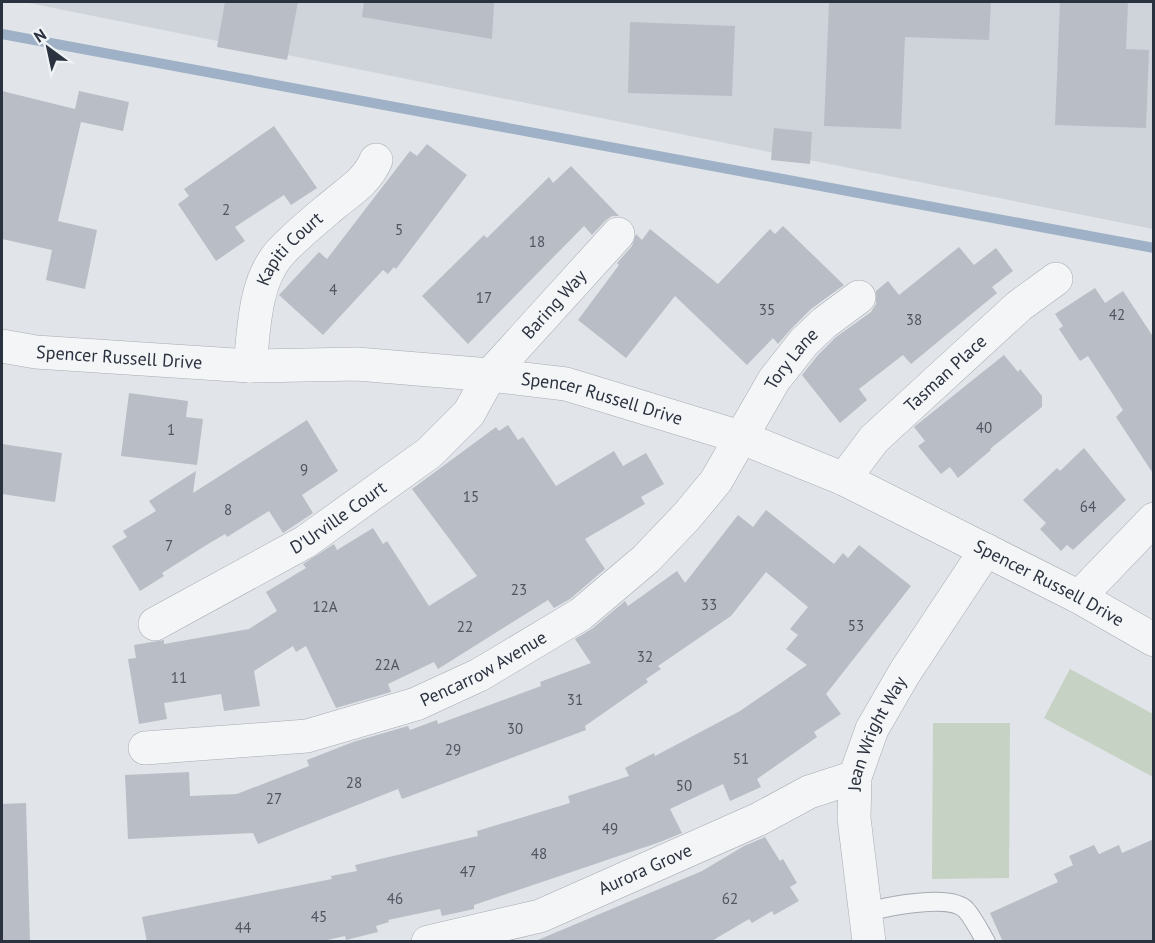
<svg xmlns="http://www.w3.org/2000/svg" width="1155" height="943" font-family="'PT Sans',sans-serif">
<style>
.built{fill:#cfd3da}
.green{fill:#c6d2c3}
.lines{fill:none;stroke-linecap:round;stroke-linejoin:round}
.stream{stroke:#9fb1c6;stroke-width:10}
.building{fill:#b9bdc5}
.service-casing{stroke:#a7abb2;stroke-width:20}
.minor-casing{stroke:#a7abb2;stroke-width:34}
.service{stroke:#f3f5f7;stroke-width:18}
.minor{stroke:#f3f5f7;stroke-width:33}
.labels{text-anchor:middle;stroke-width:4.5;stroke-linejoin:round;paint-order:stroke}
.number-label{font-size:15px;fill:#4e5560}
.street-label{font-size:18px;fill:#2b323f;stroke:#f0f3f6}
</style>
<rect width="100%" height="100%" fill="#e1e4e8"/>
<path class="built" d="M 24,2 L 1153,2 L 1153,229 Z"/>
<path class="green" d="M 1070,669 L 1153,714 L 1153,777 L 1044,718 Z
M 933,723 L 1010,723 L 1009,878 L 932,879 Z"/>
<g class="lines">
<path class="stream" d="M 2,34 L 1154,248"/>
</g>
<path class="building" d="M 225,2 L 298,2 L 287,60 L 217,47 Z
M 364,2 L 494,2 L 492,39 L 362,17 Z
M 829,2 L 991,2 L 989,40 L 905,37 L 901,129 L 824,126 Z
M 1060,2 L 1128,2 L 1126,49 L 1149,50 L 1146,128 L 1055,125 Z
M 630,22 L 735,26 L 732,96 L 628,93 Z
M 2,91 L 75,109 L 79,91 L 129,102 L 123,131 L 81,122 L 58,221 L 97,230 L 85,289 L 46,280 L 52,250 L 2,239 Z
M 274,126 L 317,188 L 291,205 L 284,195 L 235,227 L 245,241 L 216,261 L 178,204 L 189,196 L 184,189 Z
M 774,128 L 812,132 L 810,164 L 771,160 Z
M 427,144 L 467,175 L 396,269 L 394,267 L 388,274 L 383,270 L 323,335 L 279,295 L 319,252 L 327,259 L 410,151 L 417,156 Z
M 571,166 L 619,216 L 612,216 L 605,221 L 592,235 L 584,226 L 468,344 L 422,296 L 484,235 L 487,238 L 549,177 L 553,183 Z
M 783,226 L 844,285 L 811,309 L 791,329 L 778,344 L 773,338 L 747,365 L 675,296 L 626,358 L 578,320 L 619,265 L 617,263 L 632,246 L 636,234 L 642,240 L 650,229 L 718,284 L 770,229 L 775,234 Z
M 959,247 L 974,265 L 996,248 L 1013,271 L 992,287 L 997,293 L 911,364 L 903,355 L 859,389 L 867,400 L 840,423 L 802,375 L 818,355 L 836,337 L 871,312 L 876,304 L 876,291 L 888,281 L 899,295 Z
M 1095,288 L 1105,303 L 1123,291 L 1154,338 L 1154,475 L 1116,417 L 1123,410 L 1088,356 L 1080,361 L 1059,329 L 1063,326 L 1055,314 Z
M 1004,355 L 1018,372 L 1020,369 L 1042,396 L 1042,407 L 990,449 L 991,450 L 958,478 L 950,467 L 941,474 L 918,446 L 925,441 L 914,427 Z
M 129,393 L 188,401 L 186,417 L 203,419 L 197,465 L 121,456 Z
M 307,420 L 338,471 L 302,495 L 313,513 L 283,533 L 269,511 L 227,537 L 225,534 L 208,544 L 162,573 L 164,576 L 140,591 L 112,546 L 127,537 L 123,531 L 156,511 L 149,501 L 196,471 L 193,493 Z
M 508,425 L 518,440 L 523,437 L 556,486 L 614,451 L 623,466 L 646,453 L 664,484 L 641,497 L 645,504 L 585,539 L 605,569 L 570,599 L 554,608 L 548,600 L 438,669 L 434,662 L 388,684 L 391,692 L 336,708 L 306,646 L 296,652 L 293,646 L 254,671 L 260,706 L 224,711 L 221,694 L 164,703 L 167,719 L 139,724 L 128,659 L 136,658 L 134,645 L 164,640 L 164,644 L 249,629 L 277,611 L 266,592 L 306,568 L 303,564 L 334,544 L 337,550 L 373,528 L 383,544 L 387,541 L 429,606 L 477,576 L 412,489 L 496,427 L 499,431 Z
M 2,444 L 62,453 L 55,502 L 2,494 Z
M 1084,448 L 1126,500 L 1073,550 L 1067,545 L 1061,551 L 1040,529 L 1046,523 L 1023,500 L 1057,468 L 1060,471 Z
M 766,510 L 834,564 L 843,553 L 848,558 L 859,545 L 911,586 L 826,694 L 841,714 L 814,732 L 817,737 L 757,779 L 761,787 L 730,801 L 723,784 L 670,809 L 682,833 L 660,842 L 474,905 L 474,909 L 442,916 L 440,909 L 388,920 L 389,922 L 376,926 L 378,932 L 346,940 L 345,936 L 318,942 L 147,942 L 142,917 L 332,879 L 331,876 L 357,871 L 355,865 L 478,836 L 477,831 L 570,803 L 568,796 L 629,776 L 625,768 L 654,753 L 655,756 L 740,711 L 807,665 L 786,649 L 798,635 L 790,629 L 808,607 L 766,572 L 731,616 L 658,666 L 661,669 L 646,679 L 648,682 L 585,726 L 586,730 L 402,799 L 398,789 L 258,844 L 253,833 L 128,839 L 125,775 L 189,772 L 190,796 L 237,794 L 309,766 L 307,760 L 353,742 L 408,726 L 410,730 L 437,720 L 438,724 L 541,686 L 540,682 L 591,663 L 575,639 L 593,628 L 625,601 L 628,606 L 677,571 L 685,583 L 738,515 L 753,527 Z
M 26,803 L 30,942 L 2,942 L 2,804 Z
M 765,837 L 780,861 L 783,859 L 797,883 L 790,887 L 799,901 L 774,915 L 772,911 L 752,923 L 749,919 L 710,942 L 533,942 L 702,871 L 744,846 Z
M 1154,839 L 1154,942 L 1003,942 L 990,913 L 1058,882 L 1054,874 L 1073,865 L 1069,856 L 1094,845 L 1099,854 L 1119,845 L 1122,853 Z"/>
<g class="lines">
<defs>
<path id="service" d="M 866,912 C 887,907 951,893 966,910 C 974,919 980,932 986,942"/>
<g id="minor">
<path id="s1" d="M 2,346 L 36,352 L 250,366 L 357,364 L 490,375 L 566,384 L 740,437 L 844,479 L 1079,597 L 1154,640"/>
<path id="s2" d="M 250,366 C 254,330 254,285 278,255 C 294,237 314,221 333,205 C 350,191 367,181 376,160"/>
<path id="s3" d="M 844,479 L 874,439 L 1019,306 L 1056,279"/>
<path d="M 1079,597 L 1154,519"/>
<path id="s4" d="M 155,624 L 305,542 L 429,453 L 469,413 L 490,375 L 618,234"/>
<path id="s5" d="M 145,748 L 307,736 L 416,704 L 479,675 L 581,614 L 646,559 L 687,516 L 716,481 L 774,380 L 804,342 L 824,323 L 859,297"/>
<path id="s6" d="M 428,942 L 540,916 L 759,819 L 809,792 L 855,777"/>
<path id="s7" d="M 869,942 L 854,818 L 855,777 L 872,729 L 905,672 L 986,550"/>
</g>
</defs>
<use href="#service" class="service-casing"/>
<use href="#minor" class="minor-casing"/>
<use href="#service" class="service"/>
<use href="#minor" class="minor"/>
</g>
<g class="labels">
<g class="number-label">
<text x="226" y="215">2</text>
<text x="399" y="235">5</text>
<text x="537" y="247">18</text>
<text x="333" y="295">4</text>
<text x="484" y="303">17</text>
<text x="767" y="315">35</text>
<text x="1117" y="320">42</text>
<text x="914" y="325">38</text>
<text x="984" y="433">40</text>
<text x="171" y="435">1</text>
<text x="304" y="475">9</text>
<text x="471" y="502">15</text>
<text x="1088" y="512">64</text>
<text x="228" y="515">8</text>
<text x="169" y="551">7</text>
<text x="519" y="595">23</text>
<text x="709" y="610">33</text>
<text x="325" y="612">12A</text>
<text x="856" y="631">53</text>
<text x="465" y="632">22</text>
<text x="645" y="662">32</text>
<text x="387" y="670">22A</text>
<text x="179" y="683">11</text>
<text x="575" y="705">31</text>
<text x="515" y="734">30</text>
<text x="453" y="755">29</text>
<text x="741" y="764">51</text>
<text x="354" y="788">28</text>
<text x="684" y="791">50</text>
<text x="274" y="804">27</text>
<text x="610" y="834">49</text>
<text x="539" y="859">48</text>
<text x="468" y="877">47</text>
<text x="395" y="904">46</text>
<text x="730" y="904">62</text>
<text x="319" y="922">45</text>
<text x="243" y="933">44</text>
</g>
<g class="street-label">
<text dy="6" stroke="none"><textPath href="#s2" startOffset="128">Kapiti Court</textPath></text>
<text dy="6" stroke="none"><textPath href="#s4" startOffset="519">Baring Way</textPath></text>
<text dy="6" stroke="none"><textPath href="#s1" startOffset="118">Spencer Russell Drive</textPath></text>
<text dy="6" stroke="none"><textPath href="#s5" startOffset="798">Tory Lane</textPath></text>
<text dy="6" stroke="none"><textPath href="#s3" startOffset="147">Tasman Place</textPath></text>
<text dy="6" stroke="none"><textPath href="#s1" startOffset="604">Spencer Russell Drive</textPath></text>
<text dy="6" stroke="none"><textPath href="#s4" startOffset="212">D'Urville Court</textPath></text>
<text dy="6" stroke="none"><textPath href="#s1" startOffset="1090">Spencer Russell Drive</textPath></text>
<text dy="6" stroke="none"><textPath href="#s5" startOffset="352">Pencarrow Avenue</textPath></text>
<text dy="6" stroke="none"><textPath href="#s7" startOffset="214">Jean Wright Way</textPath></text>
<text dy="6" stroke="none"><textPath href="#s6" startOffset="230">Aurora Grove</textPath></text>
</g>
</g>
<rect width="1155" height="943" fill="none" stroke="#2b323f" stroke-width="6"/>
<g transform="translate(48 48) rotate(327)" stroke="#f0f3f6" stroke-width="4.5" paint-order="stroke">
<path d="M0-4.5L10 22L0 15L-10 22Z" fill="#2b323f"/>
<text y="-9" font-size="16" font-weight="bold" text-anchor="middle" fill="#2b323f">N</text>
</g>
</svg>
